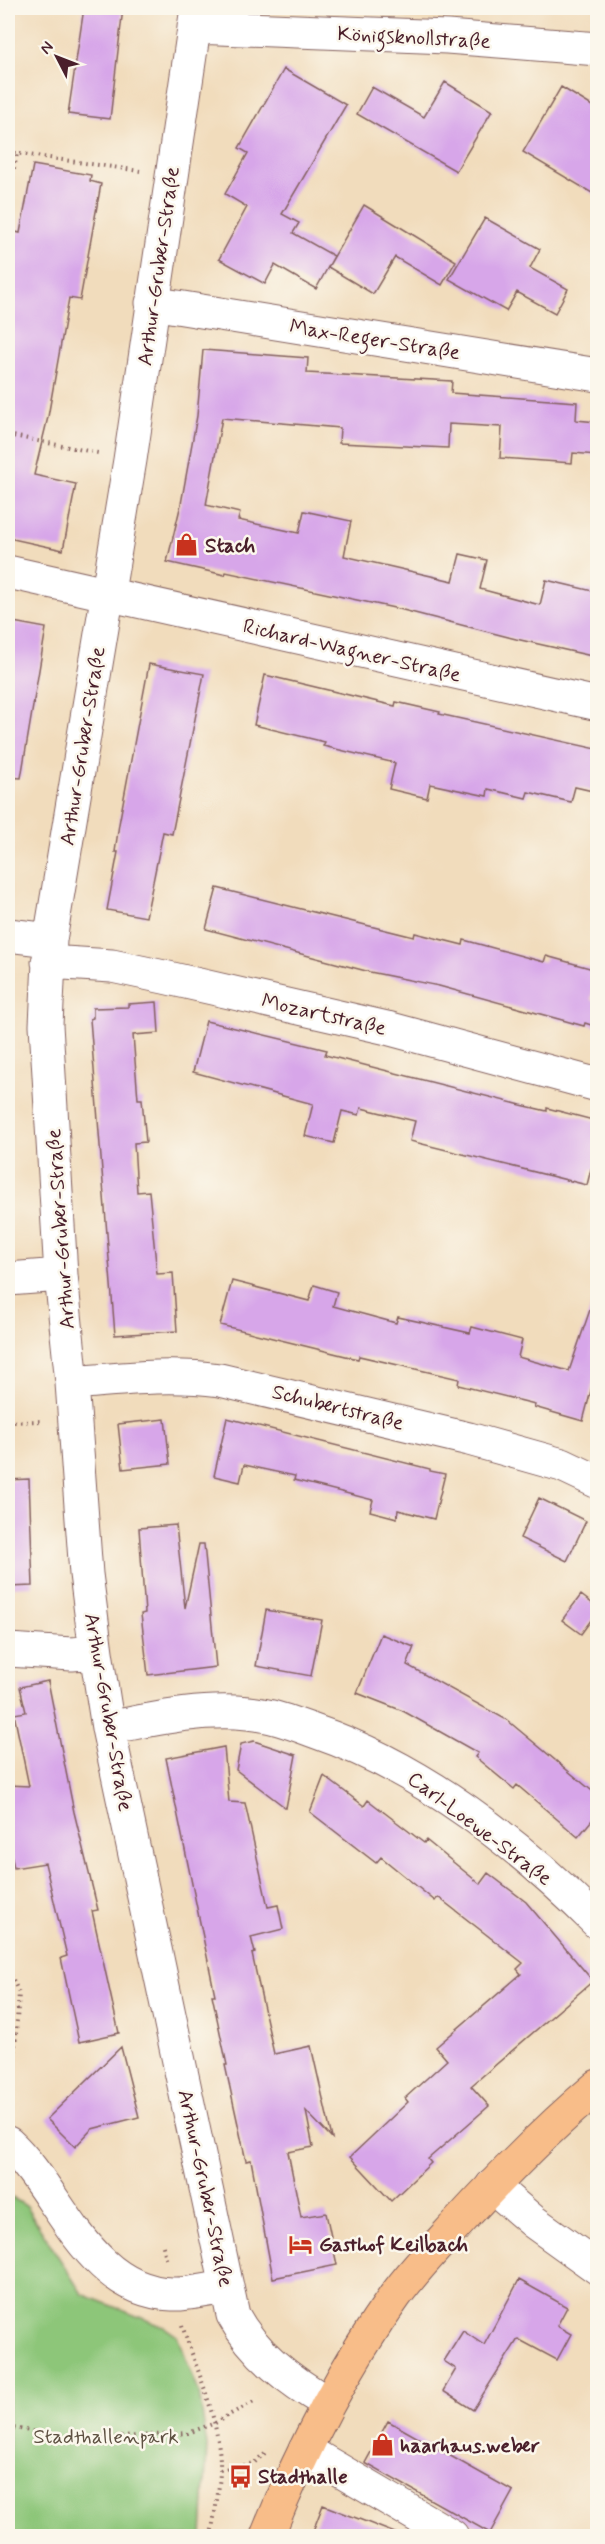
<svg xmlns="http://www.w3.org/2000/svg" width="605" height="2544" font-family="Mynerve,sans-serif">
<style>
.green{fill:#8dc679;stroke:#6c7252;stroke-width:1.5}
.building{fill:#d7a6e9}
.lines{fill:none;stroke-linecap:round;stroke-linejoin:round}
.minor-casing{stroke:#84615e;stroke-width:35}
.major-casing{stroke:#84615e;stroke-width:35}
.path{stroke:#84615e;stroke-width:4;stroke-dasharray:1.5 4.5;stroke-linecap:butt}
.minor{stroke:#fff;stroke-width:33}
.major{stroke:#f8bd89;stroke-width:33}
.labels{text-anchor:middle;stroke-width:5;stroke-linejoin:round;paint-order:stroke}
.street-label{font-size:21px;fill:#4a1f2b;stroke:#fbf7ec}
.poi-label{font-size:21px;font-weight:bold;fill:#4a1f2b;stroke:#fbf7ec;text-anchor:start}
.park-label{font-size:21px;fill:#5e5142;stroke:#fbf7ec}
</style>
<rect width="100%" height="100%" fill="#fbf7ec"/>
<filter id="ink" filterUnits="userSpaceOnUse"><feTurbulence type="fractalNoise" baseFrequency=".0167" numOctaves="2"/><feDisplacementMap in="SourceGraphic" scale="12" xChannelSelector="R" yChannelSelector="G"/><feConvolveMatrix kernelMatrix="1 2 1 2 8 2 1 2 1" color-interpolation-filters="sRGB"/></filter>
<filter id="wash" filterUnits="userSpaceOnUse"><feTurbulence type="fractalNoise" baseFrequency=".008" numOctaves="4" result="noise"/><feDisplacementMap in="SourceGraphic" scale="24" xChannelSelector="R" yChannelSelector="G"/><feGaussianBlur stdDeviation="1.35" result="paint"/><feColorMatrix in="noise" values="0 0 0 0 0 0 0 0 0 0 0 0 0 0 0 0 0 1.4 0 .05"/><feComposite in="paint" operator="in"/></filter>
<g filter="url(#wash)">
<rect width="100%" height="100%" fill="#f1dcbc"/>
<path class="green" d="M 8,2195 L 26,2206 L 82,2294 L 164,2327 L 177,2336 L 199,2392 L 207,2446 L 202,2536 L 8,2536 Z"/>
<g id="blocks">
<path class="building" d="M 84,8 L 123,8 L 110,119 L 68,114 Z
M 284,69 L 346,105 L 282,214 L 299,223 L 293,233 L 334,256 L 316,289 L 275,265 L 265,284 L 219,259 L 247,207 L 225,194 L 248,153 L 239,148 Z
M 445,82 L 492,111 L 456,171 L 357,114 L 372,87 L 424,117 Z
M 561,87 L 597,109 L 597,196 L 523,152 Z
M 33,165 L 91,175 L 90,181 L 101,184 L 80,300 L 69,298 L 48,417 L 34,475 L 76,484 L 63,550 L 8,538 L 8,251 L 11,231 L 20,233 Z
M 364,205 L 456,261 L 442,285 L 395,257 L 373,294 L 328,267 Z
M 485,218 L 540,249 L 530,268 L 568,289 L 555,313 L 517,292 L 506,311 L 449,279 Z
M 203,350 L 308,358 L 307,373 L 452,381 L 451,393 L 577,402 L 576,420 L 597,422 L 597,455 L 573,453 L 572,463 L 500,458 L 502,427 L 449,424 L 448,448 L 339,443 L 340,428 L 222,418 L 206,505 L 240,513 L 238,520 L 299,533 L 304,511 L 351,521 L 344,556 L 453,581 L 460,554 L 487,560 L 480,589 L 540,605 L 546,580 L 597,592 L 597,632 L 592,656 L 516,639 L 399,609 L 226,572 L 225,575 L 167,562 L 181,504 L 197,416 Z
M 8,621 L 46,628 L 21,778 L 8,777 Z
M 149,664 L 204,674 L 172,834 L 163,832 L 146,917 L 107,910 L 118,852 L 115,852 L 119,824 Z
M 265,675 L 395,706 L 396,702 L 440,712 L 439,714 L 597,749 L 597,792 L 575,787 L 571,802 L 528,792 L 526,798 L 488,789 L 487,796 L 430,784 L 427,798 L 389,789 L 395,763 L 323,746 L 325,742 L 254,725 Z
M 217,888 L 414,937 L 415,933 L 463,945 L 464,940 L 544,962 L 546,956 L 597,970 L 591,1000 L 597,1002 L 597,1027 L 585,1023 L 584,1026 L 439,986 L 370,972 L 206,929 Z
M 157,1002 L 159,1033 L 133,1035 L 138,1099 L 142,1099 L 146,1142 L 134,1143 L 137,1192 L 149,1191 L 157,1274 L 173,1273 L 177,1331 L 115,1335 L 90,1019 L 93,1018 L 93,1008 L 128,1007 L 128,1004 Z
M 206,1021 L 327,1050 L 325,1055 L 521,1105 L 547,1111 L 547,1108 L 597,1121 L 597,1171 L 591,1169 L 587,1185 L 410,1141 L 415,1121 L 361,1108 L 359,1115 L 342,1111 L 334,1143 L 305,1136 L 313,1104 L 193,1072 Z
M 232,1281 L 309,1301 L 314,1285 L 337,1292 L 333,1306 L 396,1323 L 398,1317 L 470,1333 L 472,1327 L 522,1340 L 518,1357 L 569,1371 L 593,1301 L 597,1301 L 597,1368 L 583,1421 L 534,1407 L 535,1404 L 458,1385 L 459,1379 L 359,1356 L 358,1359 L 220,1325 Z
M 227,1418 L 430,1469 L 430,1471 L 445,1474 L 434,1519 L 398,1510 L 397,1518 L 370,1511 L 373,1500 L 294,1480 L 295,1476 L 244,1465 L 240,1482 L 214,1476 Z
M 165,1419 L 170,1464 L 123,1469 L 118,1424 Z
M 29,1479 L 33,1586 L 8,1587 L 8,1480 Z
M 539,1498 L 586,1521 L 567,1561 L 520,1538 Z
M 176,1525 L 185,1608 L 199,1544 L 204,1544 L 216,1667 L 148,1675 L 141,1614 L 145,1613 L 139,1528 Z
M 581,1595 L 597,1607 L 597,1612 L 581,1634 L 562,1620 Z
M 266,1610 L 322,1620 L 311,1676 L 256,1666 Z
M 381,1634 L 414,1647 L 407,1665 L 507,1720 L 597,1795 L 597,1814 L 578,1837 L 517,1785 L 514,1789 L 475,1757 L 478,1753 L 403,1711 L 357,1693 Z
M 48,1681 L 74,1812 L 98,1910 L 92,1911 L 119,2033 L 79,2042 L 61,1958 L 67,1956 L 45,1863 L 14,1868 L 8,1840 L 8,1785 L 29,1786 L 14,1714 L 26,1712 L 20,1687 Z
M 254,1741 L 296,1755 L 286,1808 L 236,1770 L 241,1744 Z
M 224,1747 L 229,1802 L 245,1803 L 268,1907 L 278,1905 L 283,1929 L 251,1937 L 255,1953 L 252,1954 L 274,2054 L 311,2046 L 332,2138 L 306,2111 L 313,2147 L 288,2152 L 301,2217 L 326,2213 L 337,2265 L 273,2278 L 251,2160 L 246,2161 L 225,2065 L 227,2065 L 212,1995 L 215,1995 L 166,1758 Z
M 324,1776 L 364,1806 L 368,1800 L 424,1843 L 426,1840 L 480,1884 L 488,1873 L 526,1902 L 593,1981 L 471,2086 L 489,2106 L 428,2159 L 431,2163 L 391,2201 L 350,2157 L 408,2102 L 405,2098 L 447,2060 L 436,2047 L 521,1974 L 517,1969 L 523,1963 L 438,1897 L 435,1901 L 381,1857 L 376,1863 L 310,1812 Z
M 121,2047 L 139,2117 L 92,2129 L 75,2147 L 47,2119 Z
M 519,2280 L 567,2307 L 557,2326 L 571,2334 L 557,2360 L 518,2339 L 473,2410 L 443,2391 L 456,2369 L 444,2361 L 463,2331 L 484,2345 Z
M 388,2421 L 513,2491 L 490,2533 L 365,2463 Z
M 323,2505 L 400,2535 L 399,2536 L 311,2536 Z"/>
</g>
</g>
<g filter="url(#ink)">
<use href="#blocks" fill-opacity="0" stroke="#84615e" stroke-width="1.5"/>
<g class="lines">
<defs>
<path id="minor" d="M 197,8 L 130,460 L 50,940 L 46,1025 L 61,1275 L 72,1383 L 86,1574 L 96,1652 L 108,1728 L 233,2315 C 254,2354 290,2381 328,2403
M 194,27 L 447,37 L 598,49
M 152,303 L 598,375
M 8,572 L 598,704
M 8,935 L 50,940
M 48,962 L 112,966 L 164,977 L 387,1028 L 598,1085
M 8,1279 L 61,1275
M 72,1383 C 122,1379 170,1373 220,1380 L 469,1439 L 562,1465 L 598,1482
M 8,1650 L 72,1654 L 96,1652
M 108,1728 C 154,1719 202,1708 248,1713 C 271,1715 292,1723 314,1731 C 422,1768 518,1843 598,1923
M 8,2143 C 60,2190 87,2291 172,2294 C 189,2295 209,2289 227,2287
M 492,2186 L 534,2222 L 598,2268
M 305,2450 L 452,2536"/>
<path id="major" d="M 267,2536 C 301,2452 342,2370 395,2296 C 414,2270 436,2247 458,2223 C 502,2175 548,2128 598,2086"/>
</defs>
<use href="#minor" class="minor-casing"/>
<use href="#major" class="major-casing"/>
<path class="path" d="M 8,152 L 140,171
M 8,198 L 17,154
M 8,435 L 98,453
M 8,1422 L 43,1421
M 8,1969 L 19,1993 L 14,2060 L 8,2093
M 163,2246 L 167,2262
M 182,2325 C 195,2365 214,2406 219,2449 C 223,2478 215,2508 211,2536
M 8,2427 L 64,2437 L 104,2438 L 188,2433 L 215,2423 L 254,2401
M 220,2470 L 254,2463 L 267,2451"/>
<use href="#minor" class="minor"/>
<use href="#major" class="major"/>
</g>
</g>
<defs>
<symbol id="shop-bare" viewBox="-9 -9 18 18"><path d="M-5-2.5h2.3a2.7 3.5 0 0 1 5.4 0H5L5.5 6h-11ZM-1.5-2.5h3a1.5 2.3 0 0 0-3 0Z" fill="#c8321e" stroke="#fbf7ec" stroke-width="2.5" paint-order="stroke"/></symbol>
<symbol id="hotel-bare" viewBox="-9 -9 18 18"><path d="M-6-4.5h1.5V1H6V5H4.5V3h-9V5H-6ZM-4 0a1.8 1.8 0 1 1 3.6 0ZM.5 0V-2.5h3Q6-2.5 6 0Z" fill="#c8321e" stroke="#fbf7ec" stroke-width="2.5" paint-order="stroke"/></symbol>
<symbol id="bus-bare" viewBox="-9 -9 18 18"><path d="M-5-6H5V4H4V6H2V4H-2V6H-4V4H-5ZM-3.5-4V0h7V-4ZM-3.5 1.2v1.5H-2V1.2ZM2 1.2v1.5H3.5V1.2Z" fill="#c8321e" stroke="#fbf7ec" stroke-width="2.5" paint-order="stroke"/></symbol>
</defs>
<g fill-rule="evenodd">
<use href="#shop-bare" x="170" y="528" width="33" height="33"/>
<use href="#hotel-bare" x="284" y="2228" width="33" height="33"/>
<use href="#shop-bare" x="366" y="2428" width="33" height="33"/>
<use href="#bus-bare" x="224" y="2460" width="33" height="33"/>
</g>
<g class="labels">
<g class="street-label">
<text transform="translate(414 37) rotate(3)" y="7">Königsknollstraße</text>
<text transform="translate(158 266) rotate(-82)" y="7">Arthur-Gruber-Straße</text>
<text transform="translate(375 339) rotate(9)" y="7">Max-Reger-Straße</text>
<text transform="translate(352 650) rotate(13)" y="7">Richard-Wagner-Straße</text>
<text transform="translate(82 746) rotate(-81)" y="7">Arthur-Gruber-Straße</text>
<text transform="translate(324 1014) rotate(13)" y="7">Mozartstraße</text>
<text transform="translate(60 1229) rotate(-94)" y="7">Arthur-Gruber-Straße</text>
<text transform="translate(338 1407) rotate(14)" y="7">Schubertstraße</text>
<text transform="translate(109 1712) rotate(80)" y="7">Arthur-Gruber-Straße</text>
<text transform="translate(480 1828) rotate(37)" y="7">Carl-Loewe-Straße</text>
<text transform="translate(206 2188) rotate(78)" y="7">Arthur-Gruber-Straße</text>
</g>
<g class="poi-label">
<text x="205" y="552">Stach</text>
<text x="319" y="2251">Gasthof Keilbach</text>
<text x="400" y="2452">haarhaus.weber</text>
<text x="258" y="2483">Stadthalle</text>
</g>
<g class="park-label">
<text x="106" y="2443">Stadthallenpark</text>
</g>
</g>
<rect width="605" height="2544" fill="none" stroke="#fbf7ec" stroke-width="30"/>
<g transform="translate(57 57) rotate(312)" stroke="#fbf7ec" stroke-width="4.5" paint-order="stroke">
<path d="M0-4.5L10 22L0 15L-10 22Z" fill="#4a1f2b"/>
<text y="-9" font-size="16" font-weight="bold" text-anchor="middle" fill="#4a1f2b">N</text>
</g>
</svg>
